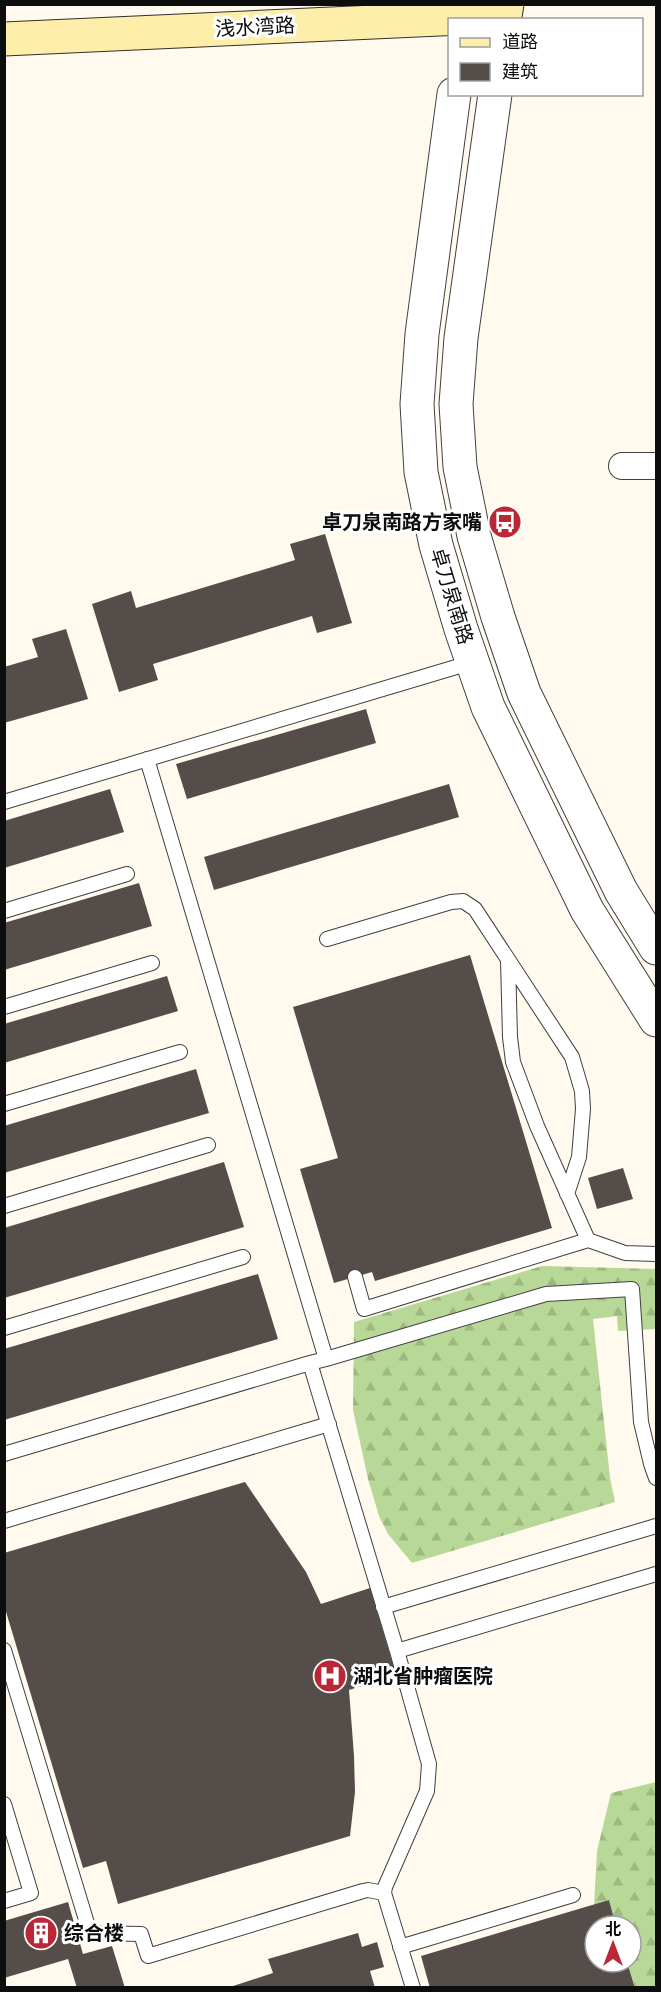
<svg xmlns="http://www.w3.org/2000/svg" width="661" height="1992" font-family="'PT Serif','Noto Sans SC',serif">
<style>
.forest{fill:url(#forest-firs)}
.building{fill:#554d49}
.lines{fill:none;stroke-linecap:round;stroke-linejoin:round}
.service-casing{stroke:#404040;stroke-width:16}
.minor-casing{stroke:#404040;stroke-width:28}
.tertiary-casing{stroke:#404040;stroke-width:35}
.secondary-casing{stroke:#2f2f2f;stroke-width:35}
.service{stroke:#fff;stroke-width:14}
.minor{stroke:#fff;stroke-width:26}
.tertiary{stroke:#fff;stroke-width:33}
.secondary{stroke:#fdefa9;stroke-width:33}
.labels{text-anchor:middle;stroke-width:6;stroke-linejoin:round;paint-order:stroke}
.street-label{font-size:20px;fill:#0d0d0d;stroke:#fff}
.poi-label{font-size:20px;font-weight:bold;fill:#0d0d0d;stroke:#fff;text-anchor:start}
</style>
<defs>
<pattern id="forest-firs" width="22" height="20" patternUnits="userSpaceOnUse" patternTransform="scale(1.5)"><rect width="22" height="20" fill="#b8d897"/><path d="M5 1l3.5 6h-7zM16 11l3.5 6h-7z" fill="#9db881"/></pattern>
</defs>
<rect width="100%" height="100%" fill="#fffaed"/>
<path class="forest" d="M 542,1266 L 656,1269 L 656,1329 L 618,1331 L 617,1316 L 593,1319 L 610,1478 L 615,1502 L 412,1563 L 388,1534 L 379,1516 L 368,1479 L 353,1410 L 354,1322 Z
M 656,1782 L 656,1987 L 635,1987 L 627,1962 L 631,1962 L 631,1926 L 616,1926 L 609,1900 L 594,1905 L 597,1851 L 611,1793 Z"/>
<path class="building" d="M 325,534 L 352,623 L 317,633 L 312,616 L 153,664 L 158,680 L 119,692 L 92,604 L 131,591 L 136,608 L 295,560 L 290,544 Z
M 66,629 L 88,699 L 4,723 L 4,667 L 38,657 L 32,639 Z
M 366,709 L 376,743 L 187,799 L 176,764 Z
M 449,784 L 459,817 L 214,890 L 204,857 Z
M 110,789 L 124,832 L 4,868 L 4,821 Z
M 139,883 L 152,926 L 4,970 L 4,923 Z
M 470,955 L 552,1228 L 375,1281 L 372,1272 L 334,1283 L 300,1169 L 338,1158 L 293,1007 Z
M 167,976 L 178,1011 L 4,1063 L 4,1024 Z
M 196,1069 L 209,1113 L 4,1173 L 4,1126 Z
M 224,1162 L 244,1227 L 4,1298 L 4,1228 Z
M 623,1168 L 633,1199 L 597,1209 L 588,1178 Z
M 258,1274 L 278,1339 L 4,1420 L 4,1349 Z
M 245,1482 L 306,1572 L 321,1604 L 370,1588 L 396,1675 L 349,1690 L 354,1756 L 355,1792 L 350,1836 L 118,1904 L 106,1861 L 83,1868 L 4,1605 L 4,1553 Z
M 609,1900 L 616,1926 L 595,1926 L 595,1962 L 627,1962 L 635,1988 L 430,1988 L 421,1956 Z
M 68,1902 L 83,1954 L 112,1946 L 125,1988 L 77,1988 L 68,1959 L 4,1978 L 4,1921 Z
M 358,1933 L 362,1947 L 377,1942 L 384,1967 L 370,1971 L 375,1988 L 227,1988 L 273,1973 L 268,1959 Z"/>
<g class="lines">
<defs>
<path id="service" d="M 147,759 L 326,1359 L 310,1363
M 4,802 L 473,662
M 4,911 L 127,874
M 327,939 L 451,902 L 463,901 L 475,909 L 572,1057 L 582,1091 L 583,1109 L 579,1157 L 567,1194
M 508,960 L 510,1037 L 513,1062 L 537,1126 L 588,1240 L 625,1253 L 656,1254
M 4,1007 L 152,963
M 4,1104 L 180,1052
M 4,1206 L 208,1145
M 355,1277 L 364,1309 L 588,1240
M 4,1328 L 243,1257
M 326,1359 L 546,1294 L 632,1289 L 641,1422 L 651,1464 L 656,1478
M 4,1454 L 310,1363 L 397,1651 L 429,1764 L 427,1791 L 385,1887 L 384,1893 L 413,1988
M 4,1521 L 329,1424
M 383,1607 L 656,1526
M 4,1650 L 90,1933 L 141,1934 L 148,1956 L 363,1891 L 368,1890 L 384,1893
M 397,1651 L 656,1574
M 4,1804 L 31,1893 L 4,1901
M 400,1947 L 573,1895"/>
<path id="minor" d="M 622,466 L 656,466"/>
<path id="tertiary" d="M 454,94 L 422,334 L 417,404 L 421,472 L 436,545 L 461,629 L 488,707 L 587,910 L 656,1020
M 495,94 L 461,338 L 456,404 L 460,467 L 474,536 L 498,617 L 524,693 L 621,891 L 656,948"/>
<path id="secondary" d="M 4,39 L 505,16 L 507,4"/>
</defs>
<use href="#service" class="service-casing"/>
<use href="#minor" class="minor-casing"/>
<use href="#tertiary" class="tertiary-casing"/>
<use href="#secondary" class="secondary-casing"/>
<use href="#service" class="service"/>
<use href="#minor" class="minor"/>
<use href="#tertiary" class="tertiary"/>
<use href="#secondary" class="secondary"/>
</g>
<defs>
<symbol id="bus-disc" viewBox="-11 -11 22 22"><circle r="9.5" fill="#ba2837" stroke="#fff"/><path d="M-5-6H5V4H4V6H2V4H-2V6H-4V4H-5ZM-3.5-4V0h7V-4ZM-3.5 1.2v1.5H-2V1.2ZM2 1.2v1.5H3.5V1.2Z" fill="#fff"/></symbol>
<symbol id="hospital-disc" viewBox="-11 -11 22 22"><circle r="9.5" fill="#ba2837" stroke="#fff"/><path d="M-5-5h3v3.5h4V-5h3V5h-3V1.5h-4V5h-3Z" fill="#fff"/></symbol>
<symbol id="building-disc" viewBox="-11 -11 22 22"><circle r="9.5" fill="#ba2837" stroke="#fff"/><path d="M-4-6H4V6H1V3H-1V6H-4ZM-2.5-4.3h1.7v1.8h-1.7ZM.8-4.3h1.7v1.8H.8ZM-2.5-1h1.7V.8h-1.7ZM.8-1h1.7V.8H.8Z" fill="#fff"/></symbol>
</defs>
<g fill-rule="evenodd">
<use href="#bus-disc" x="486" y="503" width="38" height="38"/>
<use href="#hospital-disc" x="311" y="1657" width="38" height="38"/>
<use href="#building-disc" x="22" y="1914" width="38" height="38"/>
</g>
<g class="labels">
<g class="street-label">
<text transform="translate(255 27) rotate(-3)" y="7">浅水湾路</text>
<text transform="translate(452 596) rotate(73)" y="7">卓刀泉南路</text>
</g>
<g class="poi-label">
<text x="482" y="529" text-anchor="end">卓刀泉南路方家嘴</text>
<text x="353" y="1683">湖北省肿瘤医院</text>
<text x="64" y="1940">综合楼</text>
</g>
</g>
<rect width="661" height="1992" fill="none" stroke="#0d0d0d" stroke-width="12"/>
<rect x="448" y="18" width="195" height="78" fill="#ffffff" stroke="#9e9e9e" stroke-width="1.5"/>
<rect x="460" y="38" width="30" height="9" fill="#fdefa9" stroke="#9e9e9e" stroke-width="1.5"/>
<text x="502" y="48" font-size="18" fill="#0d0d0d">道路</text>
<rect x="460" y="63" width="30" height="18" fill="#554d49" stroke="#9e9e9e" stroke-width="1.5"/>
<text x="502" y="78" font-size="18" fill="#0d0d0d">建筑</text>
<g transform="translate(613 1944)"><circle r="28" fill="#ffffff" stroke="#9e9e9e" stroke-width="1.5"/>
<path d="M0-4.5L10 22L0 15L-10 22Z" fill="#ba2837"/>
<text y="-9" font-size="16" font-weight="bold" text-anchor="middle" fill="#0d0d0d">北</text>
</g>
</svg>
